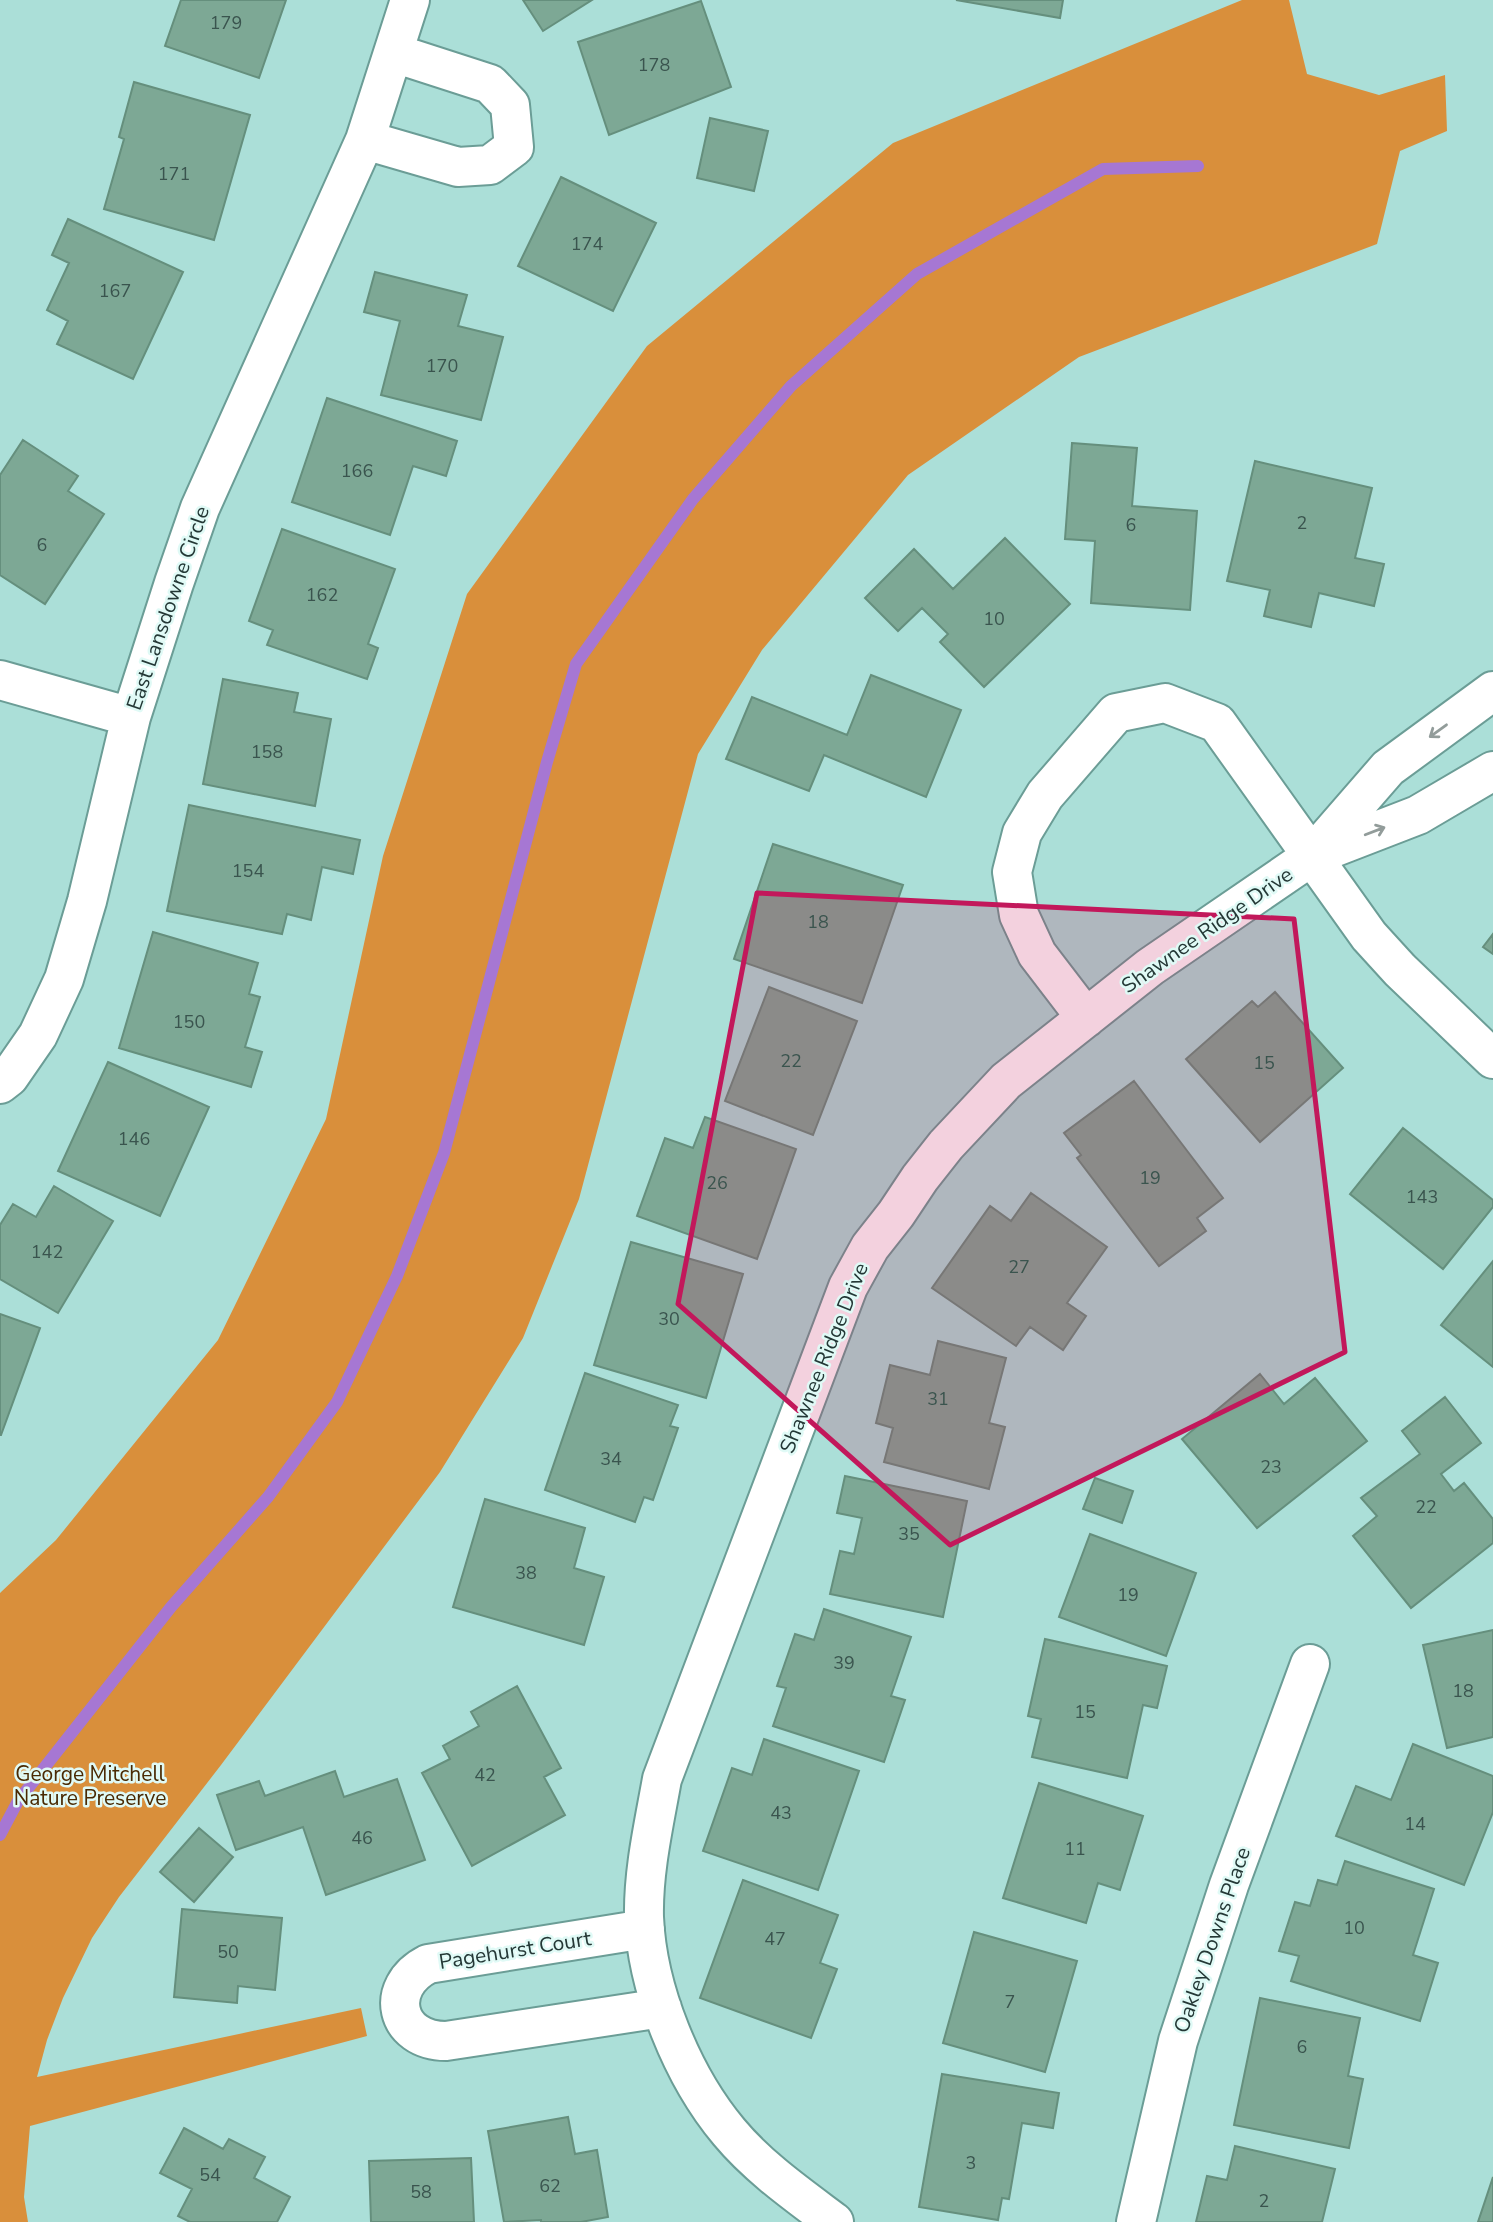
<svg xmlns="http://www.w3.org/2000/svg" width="1493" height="2222" font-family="'Nunito Sans',sans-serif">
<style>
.green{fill:#d98f3b}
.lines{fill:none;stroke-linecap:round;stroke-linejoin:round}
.stream{stroke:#a677d3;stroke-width:12}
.building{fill:#7da895;stroke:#658f7d;stroke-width:2}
.minor-casing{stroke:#6b9d96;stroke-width:42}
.minor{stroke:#fff;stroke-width:38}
.oneway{stroke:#929c9a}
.marked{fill:#c2185b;fill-opacity:0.2;stroke:#c2185b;stroke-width:5;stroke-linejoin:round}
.labels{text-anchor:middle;stroke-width:5;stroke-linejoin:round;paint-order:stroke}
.number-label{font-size:18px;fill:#3a544e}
.street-label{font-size:21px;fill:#243836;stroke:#e0faf6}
.park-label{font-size:21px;fill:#492902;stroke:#e0faf6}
</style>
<rect width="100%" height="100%" fill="#abdfd8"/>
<path class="green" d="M 1242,0 L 1289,0 L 1307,74 L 1379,95 L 1445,75 L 1447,131 L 1400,151 L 1377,244 L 1079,357 L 908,475 L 762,650 L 698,754 L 579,1199 L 523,1338 L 440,1472 L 221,1765 L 119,1897 L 92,1938 L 63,1998 L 47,2040 L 37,2077 L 361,2008 L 367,2036 L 30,2126 L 24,2197 L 28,2222 L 0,2222 L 0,1593 L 56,1540 L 218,1340 L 326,1119 L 383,856 L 467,594 L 647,346 L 893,143 Z"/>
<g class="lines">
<path class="stream" d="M 0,1835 L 18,1801 L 171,1607 L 268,1497 L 337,1402 L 397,1276 L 444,1153 L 547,762 L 576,664 L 693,499 L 791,386 L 917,274 L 1103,169 L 1198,166"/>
</g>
<path class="building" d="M 181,0 L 286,0 L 259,78 L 165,46 Z
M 523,0 L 592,0 L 543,31 Z
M 956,0 L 1063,0 L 1060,18 Z
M 701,1 L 731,87 L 609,135 L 578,42 Z
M 134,82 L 250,115 L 214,240 L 104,209 L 124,139 L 119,137 Z
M 710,118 L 768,131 L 754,191 L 697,178 Z
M 561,177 L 656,223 L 613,311 L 518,266 Z
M 68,219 L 183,272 L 133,379 L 57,344 L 68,321 L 47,310 L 69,263 L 52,255 Z
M 375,272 L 467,295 L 458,326 L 503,337 L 481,420 L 381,395 L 400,321 L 364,312 Z
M 327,398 L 457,441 L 446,476 L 413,466 L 390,535 L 292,502 Z
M 23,440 L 78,476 L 68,491 L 104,514 L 45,604 L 0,575 L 0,475 Z
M 1072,443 L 1137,448 L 1132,506 L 1197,511 L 1190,610 L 1091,603 L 1095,541 L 1065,539 Z
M 1255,461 L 1372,488 L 1355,558 L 1384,564 L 1374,606 L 1319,593 L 1311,627 L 1264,616 L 1270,590 L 1227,581 Z
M 282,529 L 395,569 L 368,644 L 378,648 L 367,679 L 267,645 L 273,630 L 249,621 Z
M 1005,538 L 1070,604 L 984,687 L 940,642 L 948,634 L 922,608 L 898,631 L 865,598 L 914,549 L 953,589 Z
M 871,675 L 961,710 L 926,797 L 824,755 L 809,791 L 726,759 L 752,697 L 847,735 Z
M 223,679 L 298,693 L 294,712 L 331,719 L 315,806 L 203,784 Z
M 189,805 L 360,840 L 353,874 L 322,867 L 311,920 L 287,914 L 282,934 L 167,911 Z
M 773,844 L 903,885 L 862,1003 L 734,959 Z
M 153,932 L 258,963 L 249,994 L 260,997 L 245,1047 L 262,1052 L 251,1087 L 119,1048 Z
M 1493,934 L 1493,954 L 1483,947 Z
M 769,987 L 857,1021 L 813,1135 L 725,1101 Z
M 1275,992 L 1343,1068 L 1260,1142 L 1186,1059 L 1252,1001 L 1258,1007 Z
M 108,1062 L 209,1107 L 160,1216 L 58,1171 Z
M 1134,1081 L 1223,1198 L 1197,1218 L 1206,1231 L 1159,1266 L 1077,1158 L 1081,1155 L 1064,1133 Z
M 705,1117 L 796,1149 L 757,1259 L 637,1216 L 665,1138 L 693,1148 Z
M 1403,1128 L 1493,1200 L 1493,1207 L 1443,1269 L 1350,1194 Z
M 54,1186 L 113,1221 L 58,1313 L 0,1279 L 0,1225 L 13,1204 L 36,1217 Z
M 1031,1193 L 1107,1247 L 1067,1303 L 1086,1316 L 1063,1350 L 1030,1327 L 1016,1346 L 932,1288 L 990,1206 L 1011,1221 Z
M 631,1242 L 743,1274 L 706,1398 L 594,1365 Z
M 1493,1261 L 1493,1367 L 1441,1325 Z
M 0,1314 L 40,1328 L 1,1435 L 0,1435 Z
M 938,1341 L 1006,1358 L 989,1423 L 1005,1427 L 989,1489 L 884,1462 L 893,1428 L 876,1423 L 890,1365 L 930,1375 Z
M 585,1373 L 678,1405 L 670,1426 L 678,1428 L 653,1500 L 644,1497 L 635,1522 L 545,1490 Z
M 1260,1374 L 1284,1404 L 1315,1378 L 1367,1441 L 1257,1528 L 1182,1439 Z
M 1445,1397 L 1481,1443 L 1441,1474 L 1454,1491 L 1464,1483 L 1493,1519 L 1493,1543 L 1411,1608 L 1353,1536 L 1377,1516 L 1361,1498 L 1420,1454 L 1402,1431 Z
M 845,1476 L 967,1501 L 943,1617 L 830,1594 L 840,1551 L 854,1554 L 862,1518 L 837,1513 Z
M 1095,1478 L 1133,1491 L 1122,1523 L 1083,1509 Z
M 485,1499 L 585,1528 L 574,1568 L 604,1577 L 584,1645 L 453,1607 Z
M 1090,1534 L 1196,1573 L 1166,1656 L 1059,1617 Z
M 824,1609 L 911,1637 L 891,1696 L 905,1700 L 884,1762 L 773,1726 L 786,1688 L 777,1686 L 795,1634 L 814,1640 Z
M 1493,1630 L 1493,1737 L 1447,1748 L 1423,1645 Z
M 1045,1639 L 1167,1666 L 1157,1708 L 1143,1705 L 1127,1778 L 1032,1757 L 1041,1719 L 1028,1716 Z
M 517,1686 L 561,1768 L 544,1777 L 565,1815 L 472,1866 L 422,1773 L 450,1759 L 443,1746 L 479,1726 L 471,1712 Z
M 764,1739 L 859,1771 L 818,1890 L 703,1851 L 732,1768 L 752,1775 Z
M 1413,1744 L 1493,1776 L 1493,1812 L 1464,1885 L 1336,1836 L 1356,1786 L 1391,1800 Z
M 335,1771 L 344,1797 L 397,1779 L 425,1860 L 326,1895 L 303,1827 L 236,1850 L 217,1795 L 259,1781 L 265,1796 Z
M 1039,1783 L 1143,1816 L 1120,1890 L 1098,1883 L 1086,1923 L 1003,1898 Z
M 199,1828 L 233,1857 L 194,1902 L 160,1872 Z
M 1345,1861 L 1434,1889 L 1413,1955 L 1438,1963 L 1420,2021 L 1291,1981 L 1299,1956 L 1279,1951 L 1295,1902 L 1310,1906 L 1318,1880 L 1337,1885 Z
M 743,1880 L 838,1915 L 820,1963 L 837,1969 L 811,2038 L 700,1998 Z
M 182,1909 L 282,1918 L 275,1990 L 238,1986 L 237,2003 L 174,1997 Z
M 974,1932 L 1077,1961 L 1045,2072 L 943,2043 Z
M 1260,1998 L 1360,2018 L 1348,2076 L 1363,2079 L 1349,2148 L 1234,2125 Z
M 942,2074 L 1059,2093 L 1053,2128 L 1022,2123 L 1009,2199 L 1002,2198 L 998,2220 L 919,2207 Z
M 568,2117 L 575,2154 L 597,2150 L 608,2217 L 581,2222 L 541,2222 L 541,2220 L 504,2222 L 488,2131 Z
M 184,2128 L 223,2149 L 229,2139 L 265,2157 L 254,2178 L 290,2197 L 277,2222 L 190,2222 L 178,2216 L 192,2189 L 160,2173 Z
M 1235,2146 L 1335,2169 L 1322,2222 L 1196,2222 L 1207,2176 L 1227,2180 Z
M 471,2158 L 474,2222 L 371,2222 L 369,2161 Z
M 1493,2177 L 1493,2222 L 1478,2222 Z"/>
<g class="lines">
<defs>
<path id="minor" d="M 365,140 L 458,167 L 490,165 L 514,147 L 510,105 L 490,84 L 394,53
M 0,680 L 131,717
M 1315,852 L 1388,768 L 1493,691
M 1086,1018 L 1037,954 L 1019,915 L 1012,872 L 1022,833 L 1045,795 L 1116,713 L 1165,703 L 1217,723 L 1369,936 L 1400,970 L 1493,1059
M 0,1084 L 9,1077 L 38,1035 L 64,979 L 87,901 L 131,717 L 174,583 L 200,508 L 365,140 L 410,0
M 645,1929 L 428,1964 C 383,1987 395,2041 446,2041 L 662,2008
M 834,2222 C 798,2195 758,2167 729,2132 C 682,2076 647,1989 644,1917 C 643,1871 654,1824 662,1779 L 848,1287 L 870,1247 L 896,1214 L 920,1178 L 946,1145 L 1006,1081 L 1150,967 L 1312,856 L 1418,815 L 1493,771
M 1136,2222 L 1178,2041 L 1229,1885 L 1310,1664"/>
</defs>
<use href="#minor" class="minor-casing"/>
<use href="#minor" class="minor"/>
</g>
<defs><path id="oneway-shaft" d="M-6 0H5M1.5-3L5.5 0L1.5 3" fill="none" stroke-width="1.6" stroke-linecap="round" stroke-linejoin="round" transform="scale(1.75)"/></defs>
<g class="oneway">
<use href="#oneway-shaft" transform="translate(1438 731) rotate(144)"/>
<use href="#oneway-shaft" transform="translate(1375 831) rotate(-21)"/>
</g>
<path class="marked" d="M 757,893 L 1294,919 L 1345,1352 L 950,1545 L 678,1304 Z"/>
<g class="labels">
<g class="number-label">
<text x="226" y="29">179</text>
<text x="654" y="71">178</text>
<text x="174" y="180">171</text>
<text x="587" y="250">174</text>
<text x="115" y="297">167</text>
<text x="442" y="372">170</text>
<text x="357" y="477">166</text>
<text x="1302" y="529">2</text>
<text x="1131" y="531">6</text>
<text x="42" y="551">6</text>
<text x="322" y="601">162</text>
<text x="994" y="625">10</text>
<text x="267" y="758">158</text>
<text x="248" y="877">154</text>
<text x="818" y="928">18</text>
<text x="189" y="1028">150</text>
<text x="791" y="1067">22</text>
<text x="1264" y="1069">15</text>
<text x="134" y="1145">146</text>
<text x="1150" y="1184">19</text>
<text x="717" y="1189">26</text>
<text x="1422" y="1203">143</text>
<text x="47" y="1258">142</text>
<text x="1019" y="1273">27</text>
<text x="669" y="1325">30</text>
<text x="938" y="1405">31</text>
<text x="611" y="1465">34</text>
<text x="1271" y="1473">23</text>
<text x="1426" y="1513">22</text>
<text x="909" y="1540">35</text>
<text x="526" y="1579">38</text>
<text x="1128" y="1601">19</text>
<text x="844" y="1669">39</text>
<text x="1463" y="1697">18</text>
<text x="1085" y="1718">15</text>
<text x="485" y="1781">42</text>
<text x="781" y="1819">43</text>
<text x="1415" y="1830">14</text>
<text x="362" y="1844">46</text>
<text x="1075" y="1855">11</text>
<text x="1354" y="1934">10</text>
<text x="775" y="1945">47</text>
<text x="228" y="1958">50</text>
<text x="1010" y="2008">7</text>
<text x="1302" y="2053">6</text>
<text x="971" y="2169">3</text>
<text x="210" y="2181">54</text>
<text x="550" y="2192">62</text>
<text x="421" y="2198">58</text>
<text x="1264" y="2207">2</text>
</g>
<g class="street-label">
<text transform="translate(168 608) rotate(-71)" y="7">East Lansdowne Circle</text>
<text transform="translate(1207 930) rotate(-35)" y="7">Shawnee Ridge Drive</text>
<text transform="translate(824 1358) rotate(-68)" y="7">Shawnee Ridge Drive</text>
<text transform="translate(1212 1940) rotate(-71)" y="7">Oakley Downs Place</text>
<text transform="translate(515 1950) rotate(-9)" y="7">Pagehurst Court</text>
</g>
<g class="park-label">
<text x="90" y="1781">George Mitchell<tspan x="90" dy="24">Nature Preserve</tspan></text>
</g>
</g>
</svg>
